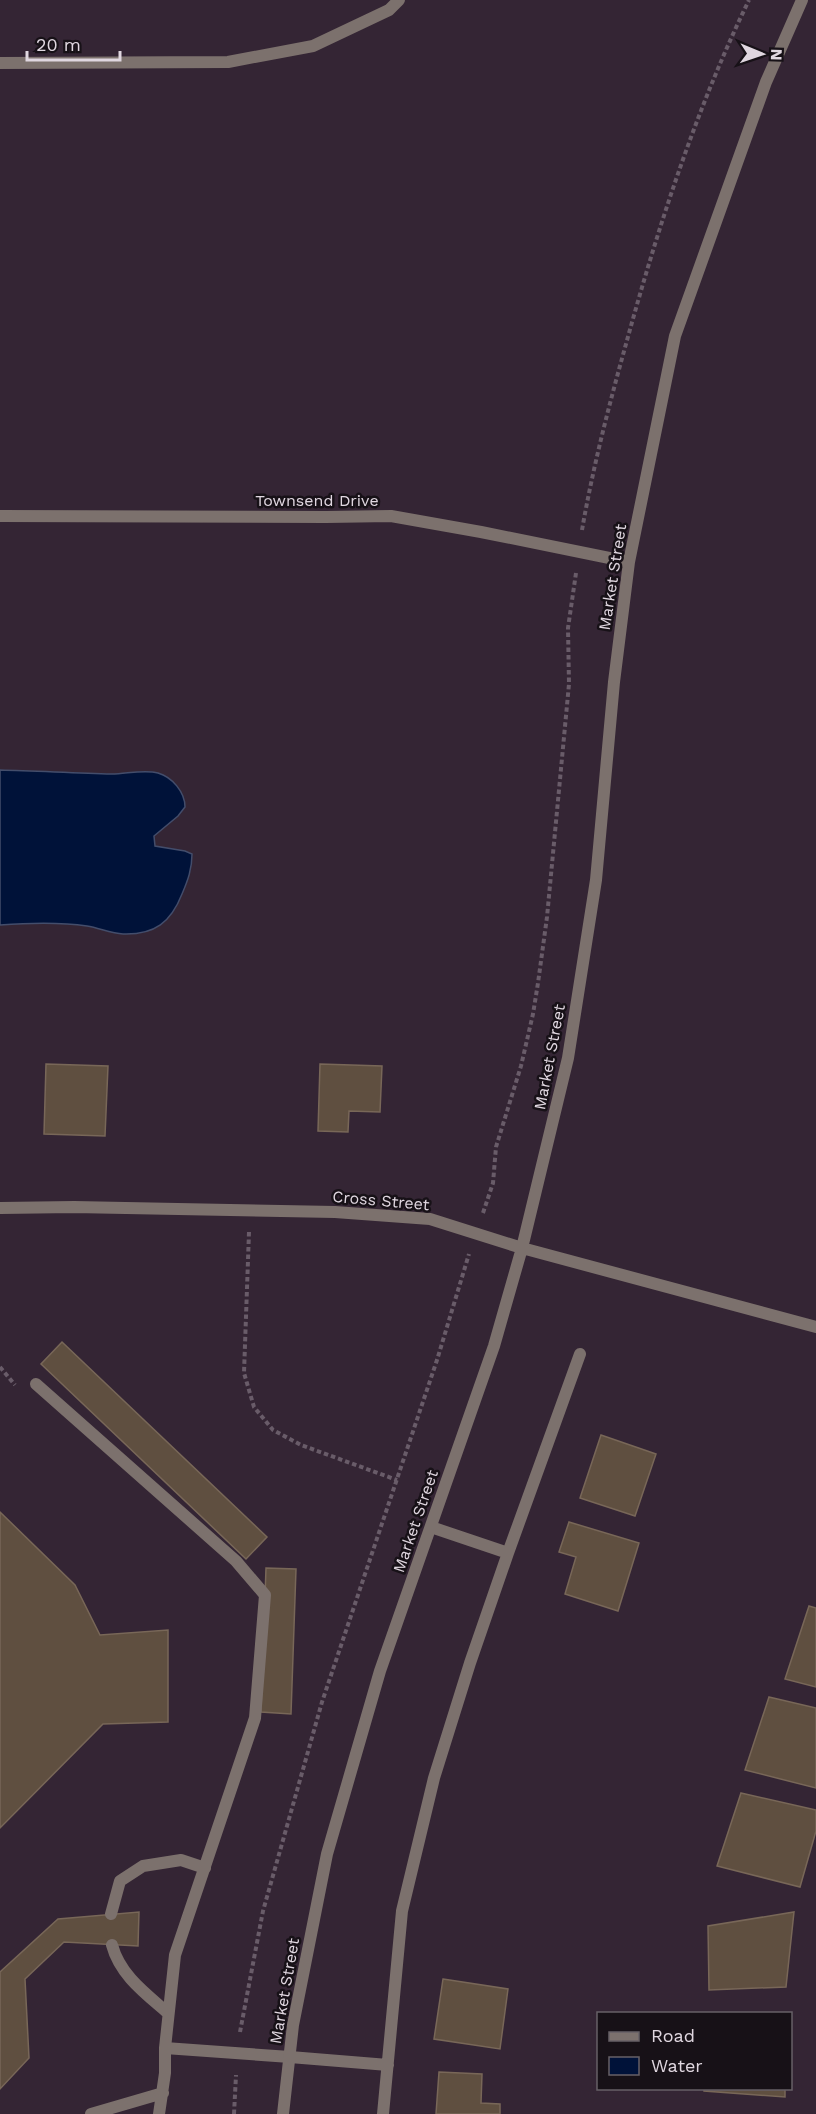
<svg xmlns="http://www.w3.org/2000/svg" width="816" height="2114" font-family="'Work Sans',sans-serif">
<style>
.water{fill:#001239;stroke:#434d6b;stroke-width:1.5}
.building{fill:#5f4f40;stroke:#786758;stroke-width:1.5}
.lines{fill:none;stroke-linecap:round;stroke-linejoin:round}
.path{stroke:#695c69;stroke-width:4;stroke-dasharray:4.5 3;stroke-linecap:butt}
.service{stroke:#7c716d;stroke-width:12}
.minor{stroke:#7c716d;stroke-width:12}
.labels{text-anchor:middle;stroke-width:5;stroke-linejoin:round;paint-order:stroke}
.street-label{font-size:16px;fill:#e0d7e0;stroke:#171117}
</style>
<rect width="100%" height="100%" fill="#342534"/>
<path class="water" d="M 0,770 C 37,771 74,773 112,774 C 126,774 144,769 158,773 C 172,777 185,792 185,807 L 178,816 L 154,836 L 155,846 L 185,851 L 192,854 C 192,869 188,880 182,894 C 171,922 155,935 123,934 C 111,933 99,928 87,926 C 59,922 29,923 0,925 Z"/>
<path class="building" d="M 46,1064 L 108,1066 L 105,1136 L 44,1134 Z
M 320,1064 L 382,1066 L 380,1112 L 349,1111 L 348,1132 L 318,1131 Z
M 62,1342 L 267,1537 L 246,1559 L 41,1364 Z
M 601,1435 L 656,1454 L 635,1516 L 580,1498 Z
M 0,1512 L 75,1585 L 100,1635 L 168,1630 L 168,1722 L 103,1724 L 0,1828 Z
M 569,1522 L 639,1543 L 618,1611 L 565,1594 L 576,1557 L 559,1552 Z
M 266,1568 L 296,1569 L 291,1714 L 261,1712 Z
M 809,1606 L 816,1608 L 816,1687 L 785,1679 Z
M 769,1697 L 816,1708 L 816,1788 L 745,1770 Z
M 741,1793 L 816,1810 L 816,1831 L 800,1887 L 717,1866 Z
M 139,1912 L 138,1946 L 64,1942 L 25,1979 L 29,2058 L 0,2089 L 0,1972 L 58,1919 Z
M 794,1912 L 786,1987 L 709,1990 L 708,1926 Z
M 443,1979 L 508,1989 L 500,2049 L 434,2039 Z
M 439,2072 L 482,2074 L 481,2103 L 500,2104 L 500,2114 L 436,2114 Z
M 704,2088 L 785,2088 L 785,2097 L 704,2091 Z"/>
<g class="lines">
<path class="path" d="M 582,530 C 593,467 609,405 626,344 C 658,227 696,109 749,0
M 483,1213 L 493,1183 L 496,1147 L 521,1066 L 533,1014 L 538,983 L 547,917 L 569,684 L 568,628 L 576,573
M 249,1232 L 244,1373 L 254,1407 L 273,1430 L 301,1445 L 397,1480
M 0,1367 L 15,1385
M 240,2032 L 263,1911 L 322,1702 L 437,1360 L 469,1254
M 234,2114 L 236,2075"/>
<path class="service" d="M 36,1384 L 236,1561 L 265,1595 L 255,1718 L 175,1955 L 165,2048
M 111,1914 L 120,1881 L 143,1866 L 181,1860 L 205,1868
M 112,1945 C 120,1975 145,1993 168,2013
M 91,2114 L 163,2093
M 159,2114 L 165,2073 L 165,2048 L 290,2057"/>
<path class="minor" d="M 0,63 L 228,62 L 313,46 L 389,10 L 399,0
M 0,516 L 326,517 L 391,516 L 481,532 L 629,562
M 0,1208 L 74,1207 L 335,1212 L 430,1219 L 522,1248 L 816,1327
M 431,1527 L 508,1553
M 290,2057 L 388,2065
M 283,2114 L 293,2025 L 327,1854 L 380,1671 L 494,1346 L 522,1248 L 568,1058 L 596,880 L 614,682 L 629,562 L 675,336 L 766,82 L 802,0
M 383,2114 L 402,1911 L 434,1778 L 470,1663 L 508,1553 L 580,1354"/>
</g>
<g class="labels">
<g class="street-label">
<text x="317" y="506">Townsend Drive</text>
<text transform="translate(612 577) rotate(-81)" y="6">Market Street</text>
<text transform="translate(549 1057) rotate(-79)" y="6">Market Street</text>
<text transform="translate(381 1200) rotate(5)" y="6">Cross Street</text>
<text transform="translate(415 1521) rotate(-71)" y="6">Market Street</text>
<text transform="translate(284 1991) rotate(-80)" y="6">Market Street</text>
</g>
</g>
<rect x="597" y="2012" width="195" height="78" fill="#171117" stroke="#676067" stroke-width="1.5"/>
<rect x="609" y="2032" width="30" height="9" fill="#7c716d" stroke="#676067" stroke-width="1.5"/>
<text x="651" y="2042" font-size="18" fill="#e0d7e0">Road</text>
<rect x="609" y="2057" width="30" height="18" fill="#001239" stroke="#676067" stroke-width="1.5"/>
<text x="651" y="2072" font-size="18" fill="#e0d7e0">Water</text>
<g transform="translate(762 54) rotate(92)" stroke="#171117" stroke-width="4.5" paint-order="stroke">
<path d="M0-4.5L10 22L0 15L-10 22Z" fill="#e0d7e0"/>
<text y="-9" font-size="16" font-weight="bold" text-anchor="middle" fill="#e0d7e0">N</text>
</g>
<path d="M27 51v9h93v-9" fill="none" stroke="#e0d7e0" stroke-width="3"/>
<text x="36" y="51" font-size="18" fill="#e0d7e0" stroke="#171117" stroke-width="4.5" paint-order="stroke">20 m</text>
</svg>
